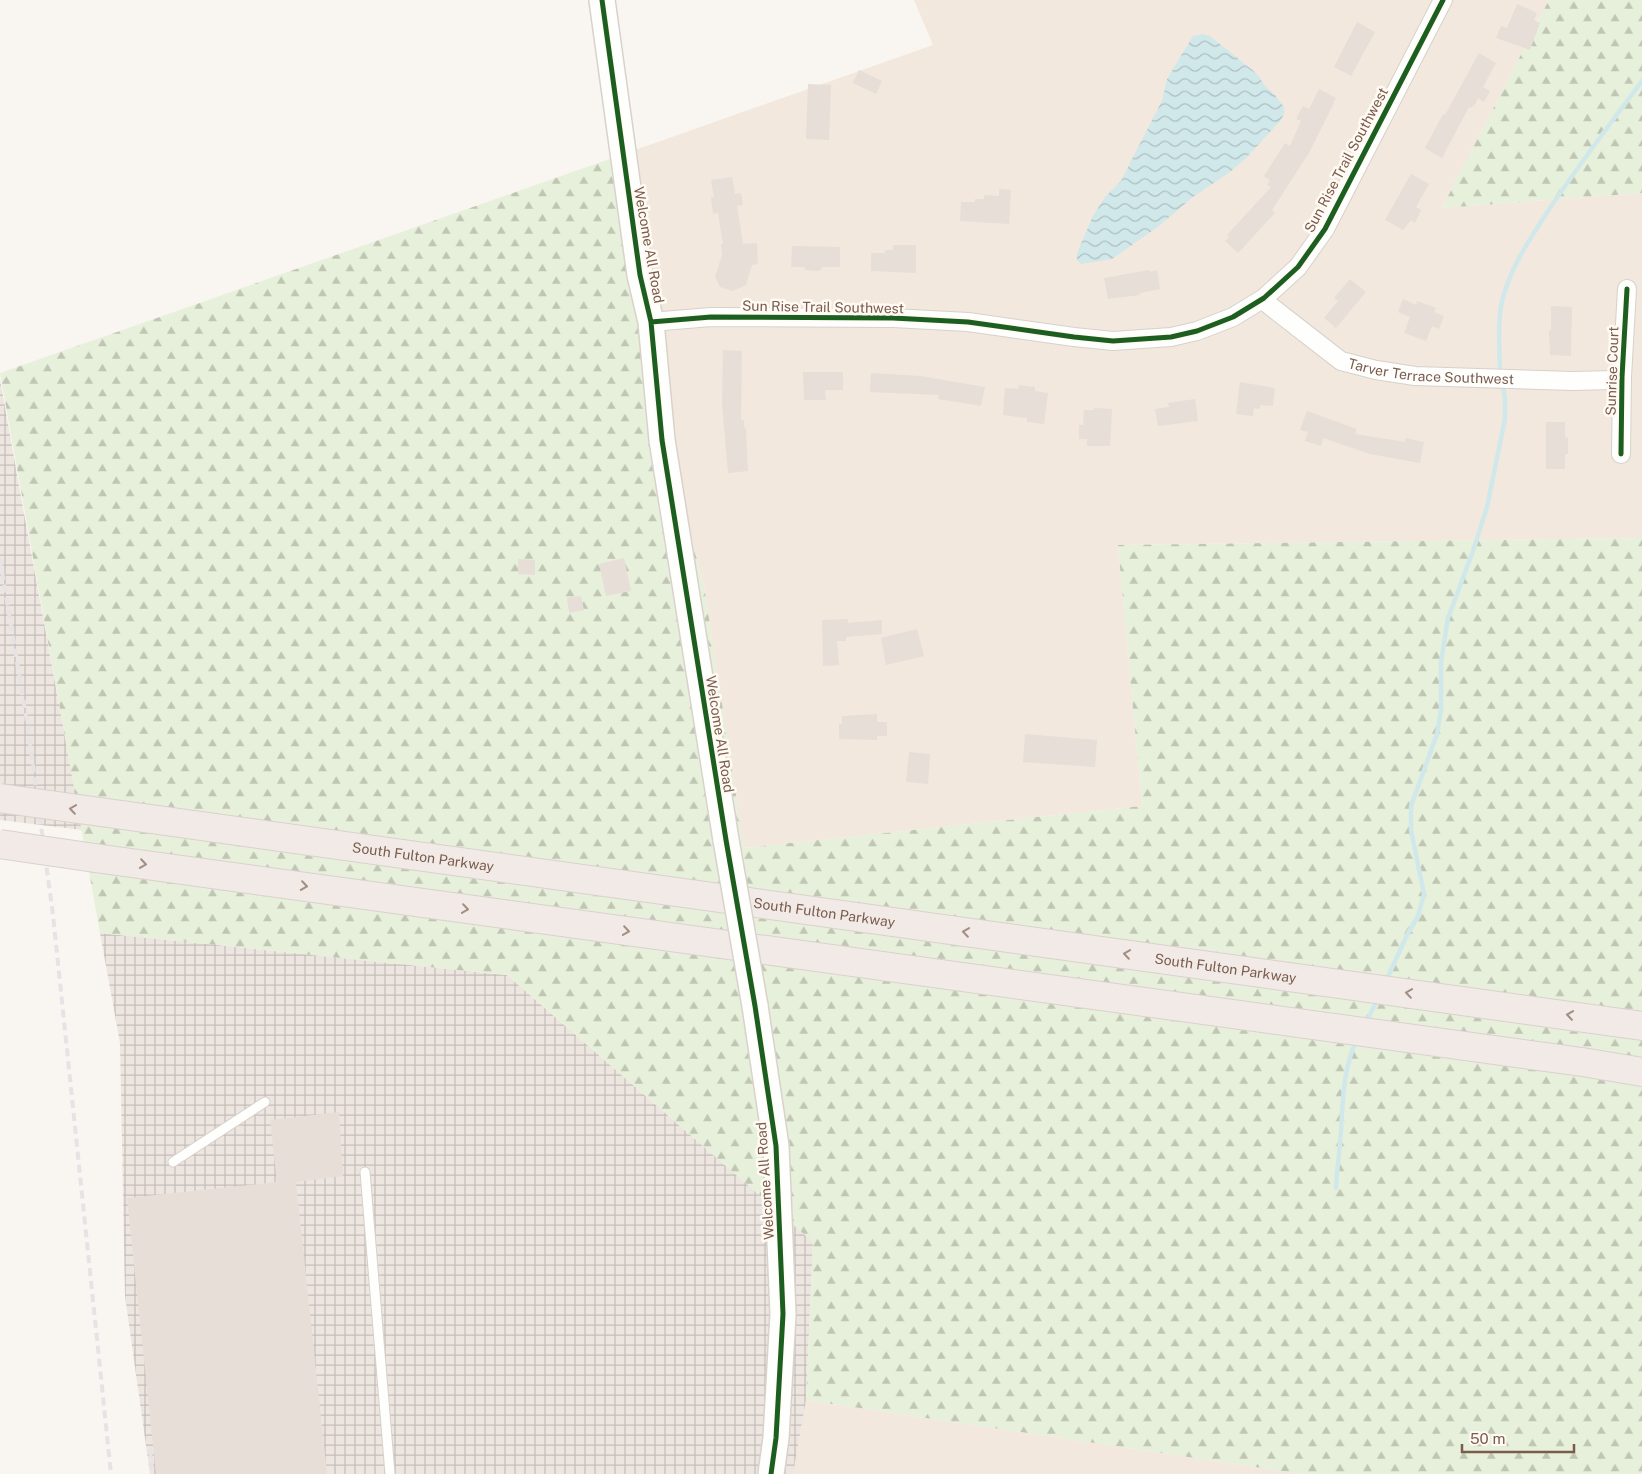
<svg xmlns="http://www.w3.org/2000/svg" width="1642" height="1474" font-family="'Public Sans',sans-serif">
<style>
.residential{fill:#f2e8de}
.industrial{fill:url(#industrial-grid)}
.forest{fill:url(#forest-firs)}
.water{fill:url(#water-waves)}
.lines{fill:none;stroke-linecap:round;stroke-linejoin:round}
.stream{stroke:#d0e8ea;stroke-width:4.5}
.building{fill:#e6ded7}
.lane-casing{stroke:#d7d1cb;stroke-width:11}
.street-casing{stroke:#d7d1cb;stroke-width:20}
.secondary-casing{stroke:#d9d2cb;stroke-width:28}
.highway-casing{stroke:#dad1cc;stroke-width:30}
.lane{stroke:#fefefd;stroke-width:9}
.street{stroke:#fefefd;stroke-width:18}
.secondary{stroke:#fefefd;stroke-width:25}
.highway{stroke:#f2eae7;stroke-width:28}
.rail{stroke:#e6e3e7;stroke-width:4;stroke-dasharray:8 5;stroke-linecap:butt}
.secondary-bridge-casing{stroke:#d9d2cb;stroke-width:28;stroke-linecap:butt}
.highway-bridge-casing{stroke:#dad1cc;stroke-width:30;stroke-linecap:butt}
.secondary-bridge{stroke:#fefefd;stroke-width:25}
.highway-bridge{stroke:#f2eae7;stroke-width:28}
.cycleway-casing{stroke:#fffaf3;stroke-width:8}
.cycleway{stroke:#1b5e20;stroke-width:5}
.oneway{stroke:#a48e83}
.labels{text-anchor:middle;stroke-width:5;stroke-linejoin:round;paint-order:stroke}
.street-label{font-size:14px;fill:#7a5c4d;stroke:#fffaf3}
</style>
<defs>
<pattern id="industrial-grid" width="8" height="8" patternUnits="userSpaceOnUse" patternTransform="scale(1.25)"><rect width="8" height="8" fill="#ede5e0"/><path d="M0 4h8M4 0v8" fill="none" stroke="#c5bdb8"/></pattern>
<pattern id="forest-firs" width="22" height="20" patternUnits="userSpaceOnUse" patternTransform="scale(1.25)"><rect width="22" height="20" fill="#e7f0db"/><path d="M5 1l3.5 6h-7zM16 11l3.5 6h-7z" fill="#c0c6b4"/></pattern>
<pattern id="water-waves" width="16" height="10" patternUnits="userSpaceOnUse" patternTransform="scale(1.25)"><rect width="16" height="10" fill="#d0e8ea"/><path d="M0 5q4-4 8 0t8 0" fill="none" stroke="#aebfc0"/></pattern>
</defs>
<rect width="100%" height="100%" fill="#f9f5f0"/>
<path class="residential" d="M 914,0 L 1549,0 L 1442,208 L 1642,193 L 1642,538 L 1118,545 L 1142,806 L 743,848 L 704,586 L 675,477 L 621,155 L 933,45 Z
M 806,1400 L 1302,1474 L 793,1474 Z"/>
<path class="industrial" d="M 0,379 L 21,497 L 82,830 L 0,820 Z
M 100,933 L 507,975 L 813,1242 L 806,1400 L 793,1474 L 150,1474 L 125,1296 L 120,1043 Z"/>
<path class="forest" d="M 1549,0 L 1642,0 L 1642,193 L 1442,208 Z
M 621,155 L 675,477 L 704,586 L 744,848 L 1142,806 L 1118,545 L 1642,538 L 1642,1474 L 1302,1474 L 806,1400 L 813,1242 L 507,975 L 100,933 L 0,373 Z"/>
<path class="water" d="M 1203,34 L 1210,36 L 1256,73 L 1266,87 L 1275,95 L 1284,107 L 1284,114 L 1281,120 L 1246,158 L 1230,172 L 1193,197 L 1159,226 L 1112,259 L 1081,264 L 1077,260 L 1077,253 L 1093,216 L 1105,197 L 1121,181 L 1131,161 L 1162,101 L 1167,79 L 1193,36 Z"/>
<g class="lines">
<path class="stream" d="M 1500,374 C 1500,352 1497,328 1501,306 C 1508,271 1529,240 1548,211 C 1578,166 1610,124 1642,81
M 1386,981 L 1407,935 L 1418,916 L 1424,894 L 1411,830 L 1411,806 L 1437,734 L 1441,710 L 1441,662 L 1448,618 L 1473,551 L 1487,507 L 1505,419 L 1505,398 L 1502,382
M 1365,1024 L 1378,999
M 1336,1188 C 1337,1168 1340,1149 1341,1130 C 1343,1098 1343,1069 1357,1039"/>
</g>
<path class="building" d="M 1517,4 L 1537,13 L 1534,20 L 1540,23 L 1530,50 L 1496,38 L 1501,26 L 1507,28 Z
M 1357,22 L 1375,32 L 1351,76 L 1334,67 Z
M 1479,53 L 1496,63 L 1483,87 L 1490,91 L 1484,102 L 1478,98 L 1475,104 L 1471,108 L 1469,107 L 1442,158 L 1425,148 L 1443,114 L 1445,115 Z
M 859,70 L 882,81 L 876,94 L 853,83 Z
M 808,84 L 831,85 L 829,140 L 806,139 Z
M 1319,89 L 1336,98 L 1328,115 L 1309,153 L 1272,210 L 1275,213 L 1238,253 L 1225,241 L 1229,237 L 1227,235 L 1271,187 L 1267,185 L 1270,180 L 1264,176 L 1285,143 L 1290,146 L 1301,121 L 1296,119 L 1303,106 L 1309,109 Z
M 1411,174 L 1429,184 L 1416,207 L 1421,210 L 1415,223 L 1411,220 L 1403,230 L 1385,220 Z
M 732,177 L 735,194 L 741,193 L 743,205 L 737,206 L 743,244 L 757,243 L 758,264 L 752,265 L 746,285 L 733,291 L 720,287 L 715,277 L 722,255 L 721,244 L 723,244 L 718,213 L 713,214 L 711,197 L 714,197 L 711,180 Z
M 999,189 L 1011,190 L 1009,224 L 960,221 L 961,202 L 975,202 L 975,199 L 984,199 L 984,195 L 999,196 Z
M 893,245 L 916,245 L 916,273 L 871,271 L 871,253 L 885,253 L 885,250 L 893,250 Z
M 792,246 L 840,247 L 840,267 L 822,267 L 822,269 L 818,271 L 805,270 L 805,267 L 791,267 Z
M 1149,270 L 1150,272 L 1157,270 L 1160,289 L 1140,293 L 1140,295 L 1108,299 L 1104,278 Z
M 1350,279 L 1366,292 L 1336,328 L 1324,318 L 1338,301 L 1334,298 Z
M 1403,299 L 1416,305 L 1417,301 L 1436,308 L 1434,312 L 1444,316 L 1439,329 L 1432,326 L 1426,341 L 1404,333 L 1410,317 L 1398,312 Z
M 1551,306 L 1572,307 L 1571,356 L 1550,355 L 1549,330 L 1551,330 Z
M 723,350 L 742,351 L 741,420 L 744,420 L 744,428 L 746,427 L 748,471 L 728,473 L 722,403 Z
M 803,372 L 843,372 L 843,390 L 825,390 L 826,400 L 804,400 Z
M 871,373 L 920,376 L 985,387 L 981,406 L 938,399 L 939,395 L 870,392 Z
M 1240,382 L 1275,388 L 1273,406 L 1260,405 L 1260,409 L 1254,408 L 1253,416 L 1236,414 Z
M 1019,385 L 1035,387 L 1035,391 L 1048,393 L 1044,424 L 1027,422 L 1027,418 L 1003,415 L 1005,388 L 1018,389 Z
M 1195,399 L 1198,421 L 1158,426 L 1155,409 L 1169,407 L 1168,403 Z
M 1094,408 L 1112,409 L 1110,446 L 1087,446 L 1087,439 L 1079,439 L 1079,425 L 1083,425 L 1084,410 L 1094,410 Z
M 1307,411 L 1357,429 L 1355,434 L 1405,442 L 1405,438 L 1424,442 L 1420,463 L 1370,454 L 1323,438 L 1321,446 L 1305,441 L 1308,432 L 1300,430 Z
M 1546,422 L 1565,422 L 1565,437 L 1568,438 L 1568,454 L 1565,454 L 1565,469 L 1546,469 Z
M 624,558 L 631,591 L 606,596 L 599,564 Z
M 518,559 L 535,560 L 535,575 L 518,574 Z
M 581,596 L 584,610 L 569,613 L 567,598 Z
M 848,619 L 848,623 L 882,620 L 882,634 L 846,637 L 846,641 L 837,641 L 839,665 L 823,666 L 822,620 Z
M 917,629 L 924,656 L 886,665 L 881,638 Z
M 877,714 L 877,722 L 887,722 L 887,736 L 877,736 L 877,740 L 839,739 L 839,724 L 842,724 L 842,716 Z
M 1025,734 L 1097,740 L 1095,767 L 1023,762 Z
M 909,752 L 930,754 L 928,784 L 906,782 Z
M 339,1112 L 343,1176 L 296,1182 L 327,1474 L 156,1474 L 127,1198 L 277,1182 L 270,1120 Z"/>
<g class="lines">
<defs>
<path id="lane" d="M 173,1162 L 265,1102
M 365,1172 L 390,1474"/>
<g id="street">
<path id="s1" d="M 1264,298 L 1269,305 L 1341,361 L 1376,370 L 1415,376 L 1573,381 L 1615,380 L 1622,377"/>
<path d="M 651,322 L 711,317 L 893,318 L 968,322 L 1074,337 L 1113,341 L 1171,337 L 1197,331 L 1233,317 L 1264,298 L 1298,267 L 1325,229 L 1443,0"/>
<path d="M 1621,454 L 1622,377 L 1627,289"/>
</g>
<path id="secondary" d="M 602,0 L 640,275 L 651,322 L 662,440 L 726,840
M 755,1006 L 776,1146 L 783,1314 L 776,1438 L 771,1474"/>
<g id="highway">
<path id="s2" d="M 122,815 L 1642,1026"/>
<path d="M 95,858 L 1582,1062 L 1642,1072"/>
</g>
</defs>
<use href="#lane" class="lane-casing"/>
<use href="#street" class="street-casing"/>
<use href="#secondary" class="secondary-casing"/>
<use href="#highway" class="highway-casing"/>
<use href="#lane" class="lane"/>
<use href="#street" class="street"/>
<use href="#secondary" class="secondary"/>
<use href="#highway" class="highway"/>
<path class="rail" d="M 0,559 L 28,728 L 53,915 L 111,1474
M 150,1449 L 152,1474"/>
<defs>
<path id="secondary-bridge" d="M 726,840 L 755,1006"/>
<path id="highway-bridge" d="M 0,798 L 122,815
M 0,844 L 95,858"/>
</defs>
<use href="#secondary-bridge" class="secondary-bridge-casing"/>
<use href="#highway-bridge" class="highway-bridge-casing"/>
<use href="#secondary-bridge" class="secondary-bridge"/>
<use href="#highway-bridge" class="highway-bridge"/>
<defs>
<path id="cycleway" d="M 602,0 L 640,275 L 651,322 L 662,440 L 726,840 L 755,1006 L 776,1146 L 783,1314 L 776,1438 L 771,1474
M 651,322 L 711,317 L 893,318 L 968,322 L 1074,337 L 1113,341 L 1171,337 L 1197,331 L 1233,317 L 1264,298 L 1298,267 L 1325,229 L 1443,0
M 1621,454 L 1622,377 L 1627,289"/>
</defs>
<use href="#cycleway" class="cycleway-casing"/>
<use href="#cycleway" class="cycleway"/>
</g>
<defs><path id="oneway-chevron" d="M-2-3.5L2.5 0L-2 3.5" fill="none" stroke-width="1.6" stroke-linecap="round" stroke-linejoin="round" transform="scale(1.25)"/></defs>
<g class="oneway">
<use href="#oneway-chevron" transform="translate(73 809) rotate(-172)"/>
<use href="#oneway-chevron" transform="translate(143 864) rotate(8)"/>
<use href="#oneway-chevron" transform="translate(304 886) rotate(8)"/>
<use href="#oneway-chevron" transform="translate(465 909) rotate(8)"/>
<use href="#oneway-chevron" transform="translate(626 931) rotate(8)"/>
<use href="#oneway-chevron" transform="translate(966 932) rotate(-172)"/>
<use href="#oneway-chevron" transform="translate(1127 954) rotate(-172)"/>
<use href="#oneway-chevron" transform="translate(1409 993) rotate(-172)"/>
<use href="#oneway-chevron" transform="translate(1570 1015) rotate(-172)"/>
</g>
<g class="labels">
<g class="street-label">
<text transform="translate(1346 160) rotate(-62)" y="5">Sun Rise Trail Southwest</text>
<text transform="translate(649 245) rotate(80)" y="5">Welcome All Road</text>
<text transform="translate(823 307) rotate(1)" y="5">Sun Rise Trail Southwest</text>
<text dy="5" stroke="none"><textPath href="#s1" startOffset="191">Tarver Terrace Southwest</textPath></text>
<text transform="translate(1612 371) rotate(-88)" y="5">Sunrise Court</text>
<text transform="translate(720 734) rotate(81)" y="5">Welcome All Road</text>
<text dy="5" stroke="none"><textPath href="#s2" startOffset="304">South Fulton Parkway</textPath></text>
<text dy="5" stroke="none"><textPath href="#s2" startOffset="709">South Fulton Parkway</textPath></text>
<text dy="5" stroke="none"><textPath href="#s2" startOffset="1114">South Fulton Parkway</textPath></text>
<text transform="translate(765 1181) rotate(-94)" y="5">Welcome All Road</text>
</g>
</g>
<path d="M1462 1444v8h112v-8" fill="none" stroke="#7a5c4d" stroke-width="2.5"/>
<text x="1470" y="1444" font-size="15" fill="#7a5c4d" stroke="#fffaf3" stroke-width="4" paint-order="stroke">50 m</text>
</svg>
